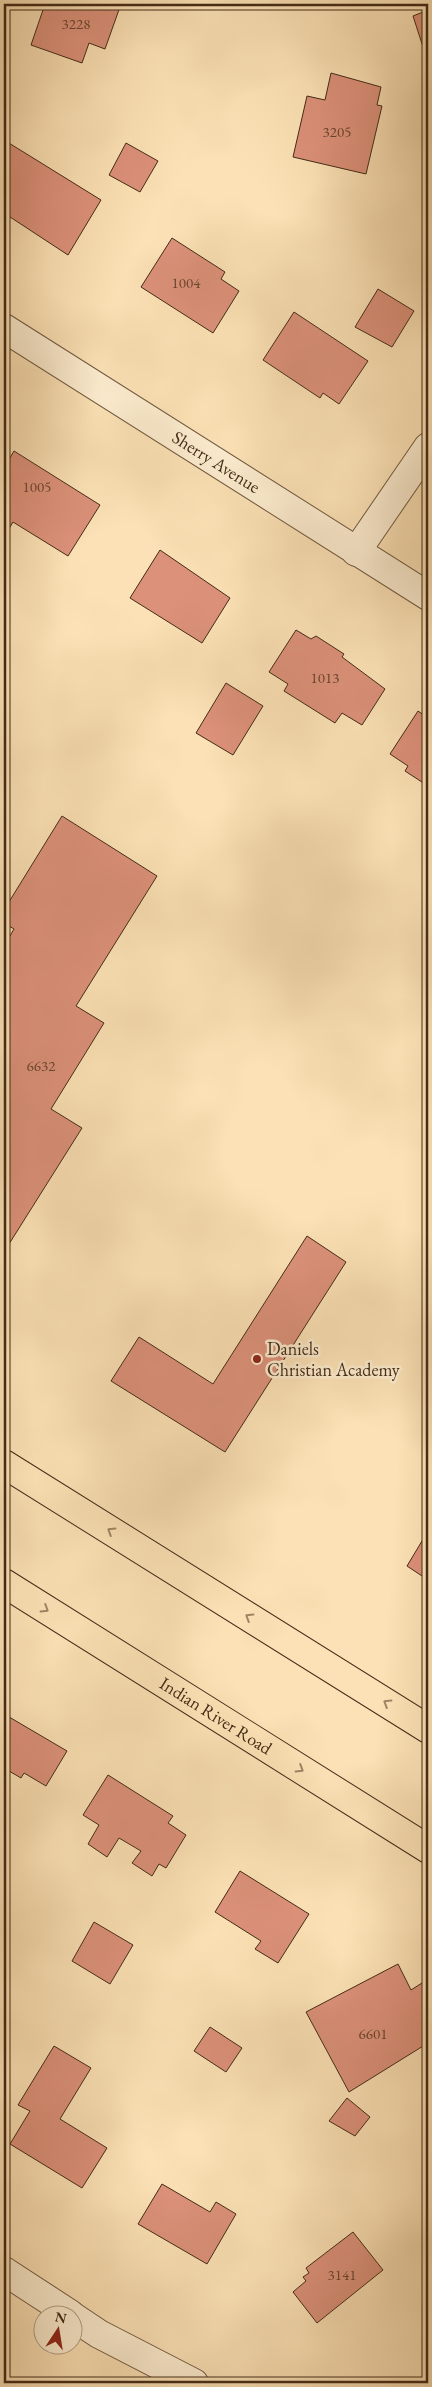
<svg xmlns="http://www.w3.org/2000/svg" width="432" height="2387" font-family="'EB Garamond',serif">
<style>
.building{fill:#dc917a;stroke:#432b17}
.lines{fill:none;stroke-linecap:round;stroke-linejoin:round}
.minor-casing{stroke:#71583e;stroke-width:30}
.major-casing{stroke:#432b17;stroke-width:30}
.minor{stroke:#fceccf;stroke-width:28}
.major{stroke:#fbe1b5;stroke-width:28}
.oneway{stroke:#9f8666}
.poi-dot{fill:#8f2418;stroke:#fceccf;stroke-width:2}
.labels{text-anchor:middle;stroke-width:5;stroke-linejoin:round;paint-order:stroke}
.number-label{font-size:15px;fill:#694430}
.street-label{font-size:18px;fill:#432b17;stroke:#fceccf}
.poi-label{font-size:18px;fill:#432b17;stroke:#fceccf;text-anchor:start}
</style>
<rect width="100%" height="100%" fill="#fbe1b5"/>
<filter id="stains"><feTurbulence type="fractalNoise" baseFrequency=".004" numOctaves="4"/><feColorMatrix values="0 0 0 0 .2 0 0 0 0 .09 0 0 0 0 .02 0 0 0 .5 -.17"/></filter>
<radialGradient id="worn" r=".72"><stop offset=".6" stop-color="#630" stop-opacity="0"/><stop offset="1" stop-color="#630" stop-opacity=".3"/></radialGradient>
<path class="building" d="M 45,4 L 121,4 L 105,49 L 89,43 L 82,63 L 31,45 Z
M 428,10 L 428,49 L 424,50 L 413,16 Z
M 331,73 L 381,87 L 377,105 L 382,106 L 366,174 L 293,157 L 307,96 L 325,100 Z
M 4,140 L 101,200 L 68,255 L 4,213 Z
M 126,143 L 158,161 L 140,192 L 109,175 Z
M 172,238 L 225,272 L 221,279 L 239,291 L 213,333 L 141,287 Z
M 378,289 L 414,311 L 392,347 L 355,327 Z
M 294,312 L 368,361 L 339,404 L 323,393 L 320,398 L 263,360 Z
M 14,451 L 100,505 L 68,556 L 13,522 L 7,532 L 4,530 L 4,468 Z
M 160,550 L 230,598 L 202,643 L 130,598 Z
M 296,630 L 311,639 L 316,636 L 344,654 L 342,657 L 385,689 L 362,725 L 342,713 L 335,723 L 284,691 L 288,684 L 269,672 Z
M 226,683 L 263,706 L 233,755 L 196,733 Z
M 418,711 L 428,718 L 428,786 L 405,771 L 408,766 L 390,754 Z
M 62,816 L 157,876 L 76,1006 L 104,1023 L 51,1109 L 82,1128 L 4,1252 L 4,946 L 14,929 L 4,923 L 4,910 Z
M 307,1236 L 346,1262 L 225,1452 L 111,1381 L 139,1337 L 213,1384 Z
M 428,1531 L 428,1580 L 407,1566 Z
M 4,1714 L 67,1751 L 46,1786 L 24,1773 L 21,1778 L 4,1768 Z
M 108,1775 L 173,1816 L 168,1823 L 186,1835 L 166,1868 L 159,1864 L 152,1876 L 132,1863 L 141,1851 L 119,1838 L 107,1857 L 88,1844 L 99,1825 L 83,1815 Z
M 240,1871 L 309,1914 L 278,1963 L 255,1949 L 261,1941 L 215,1912 Z
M 94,1922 L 133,1945 L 110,1984 L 72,1961 Z
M 398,1964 L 411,1990 L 422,1983 L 428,1994 L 428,2014 L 424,2017 L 428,2025 L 428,2043 L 349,2092 L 306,2012 Z
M 210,2027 L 242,2048 L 226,2072 L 194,2051 Z
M 54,2046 L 91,2068 L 60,2119 L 107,2148 L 82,2188 L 10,2144 L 30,2111 L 18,2105 Z
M 347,2098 L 370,2117 L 355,2136 L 329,2121 Z
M 162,2184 L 210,2212 L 216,2202 L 236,2214 L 207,2264 L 138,2224 Z
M 353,2232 L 383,2270 L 317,2323 L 293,2292 L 306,2281 L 303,2277 L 309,2273 L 306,2268 Z"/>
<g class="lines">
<defs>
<g id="minor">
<path id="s1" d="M 4,328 L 428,596"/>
<path d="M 356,552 L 428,447"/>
<path d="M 4,2271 L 70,2314"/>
<path d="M 72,2316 L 99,2334 L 194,2383"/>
</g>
<g id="major">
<path d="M 4,1464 L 428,1729"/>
<path id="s2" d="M 4,1583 L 428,1849"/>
</g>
</defs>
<use href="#minor" class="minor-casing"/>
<use href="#major" class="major-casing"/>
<use href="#minor" class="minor"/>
<use href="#major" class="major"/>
</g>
<defs><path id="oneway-chevron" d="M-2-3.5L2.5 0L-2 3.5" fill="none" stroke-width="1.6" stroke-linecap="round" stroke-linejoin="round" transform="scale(1.25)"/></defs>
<g class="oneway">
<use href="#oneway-chevron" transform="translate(111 1531) rotate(-148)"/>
<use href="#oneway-chevron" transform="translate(45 1609) rotate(32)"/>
<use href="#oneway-chevron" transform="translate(249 1617) rotate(-148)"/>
<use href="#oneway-chevron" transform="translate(387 1703) rotate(-148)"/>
<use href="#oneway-chevron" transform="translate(300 1769) rotate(32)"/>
</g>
<circle class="poi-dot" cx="257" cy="1359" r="5"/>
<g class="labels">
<g class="number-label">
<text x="76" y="29">3228</text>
<text x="337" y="137">3205</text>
<text x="186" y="288">1004</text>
<text x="37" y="492">1005</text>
<text x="325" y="683">1013</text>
<text x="41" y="1071">6632</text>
<text x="373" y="2039">6601</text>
<text x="342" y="2280">3141</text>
</g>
<g class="street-label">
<text dy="6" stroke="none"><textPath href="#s1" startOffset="251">Sherry Avenue</textPath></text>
<text dy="6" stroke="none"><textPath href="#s2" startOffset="250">Indian River Road</textPath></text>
</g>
<g class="poi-label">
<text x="267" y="1355">Daniels<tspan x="267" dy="21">Christian Academy</tspan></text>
</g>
</g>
<rect width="432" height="2387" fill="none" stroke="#fbe1b5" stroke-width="20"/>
<rect x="5" y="5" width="422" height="2377" fill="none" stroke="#432b17" stroke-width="2.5"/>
<rect x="10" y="10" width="412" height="2367" fill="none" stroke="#432b17"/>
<g transform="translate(58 2330) rotate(12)"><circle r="24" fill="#fceccf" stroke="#b29f85"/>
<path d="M0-4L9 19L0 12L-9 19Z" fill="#8f2418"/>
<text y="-8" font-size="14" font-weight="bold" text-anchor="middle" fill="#432b17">N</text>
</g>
<rect width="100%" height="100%" filter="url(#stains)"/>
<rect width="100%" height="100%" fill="url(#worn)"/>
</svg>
